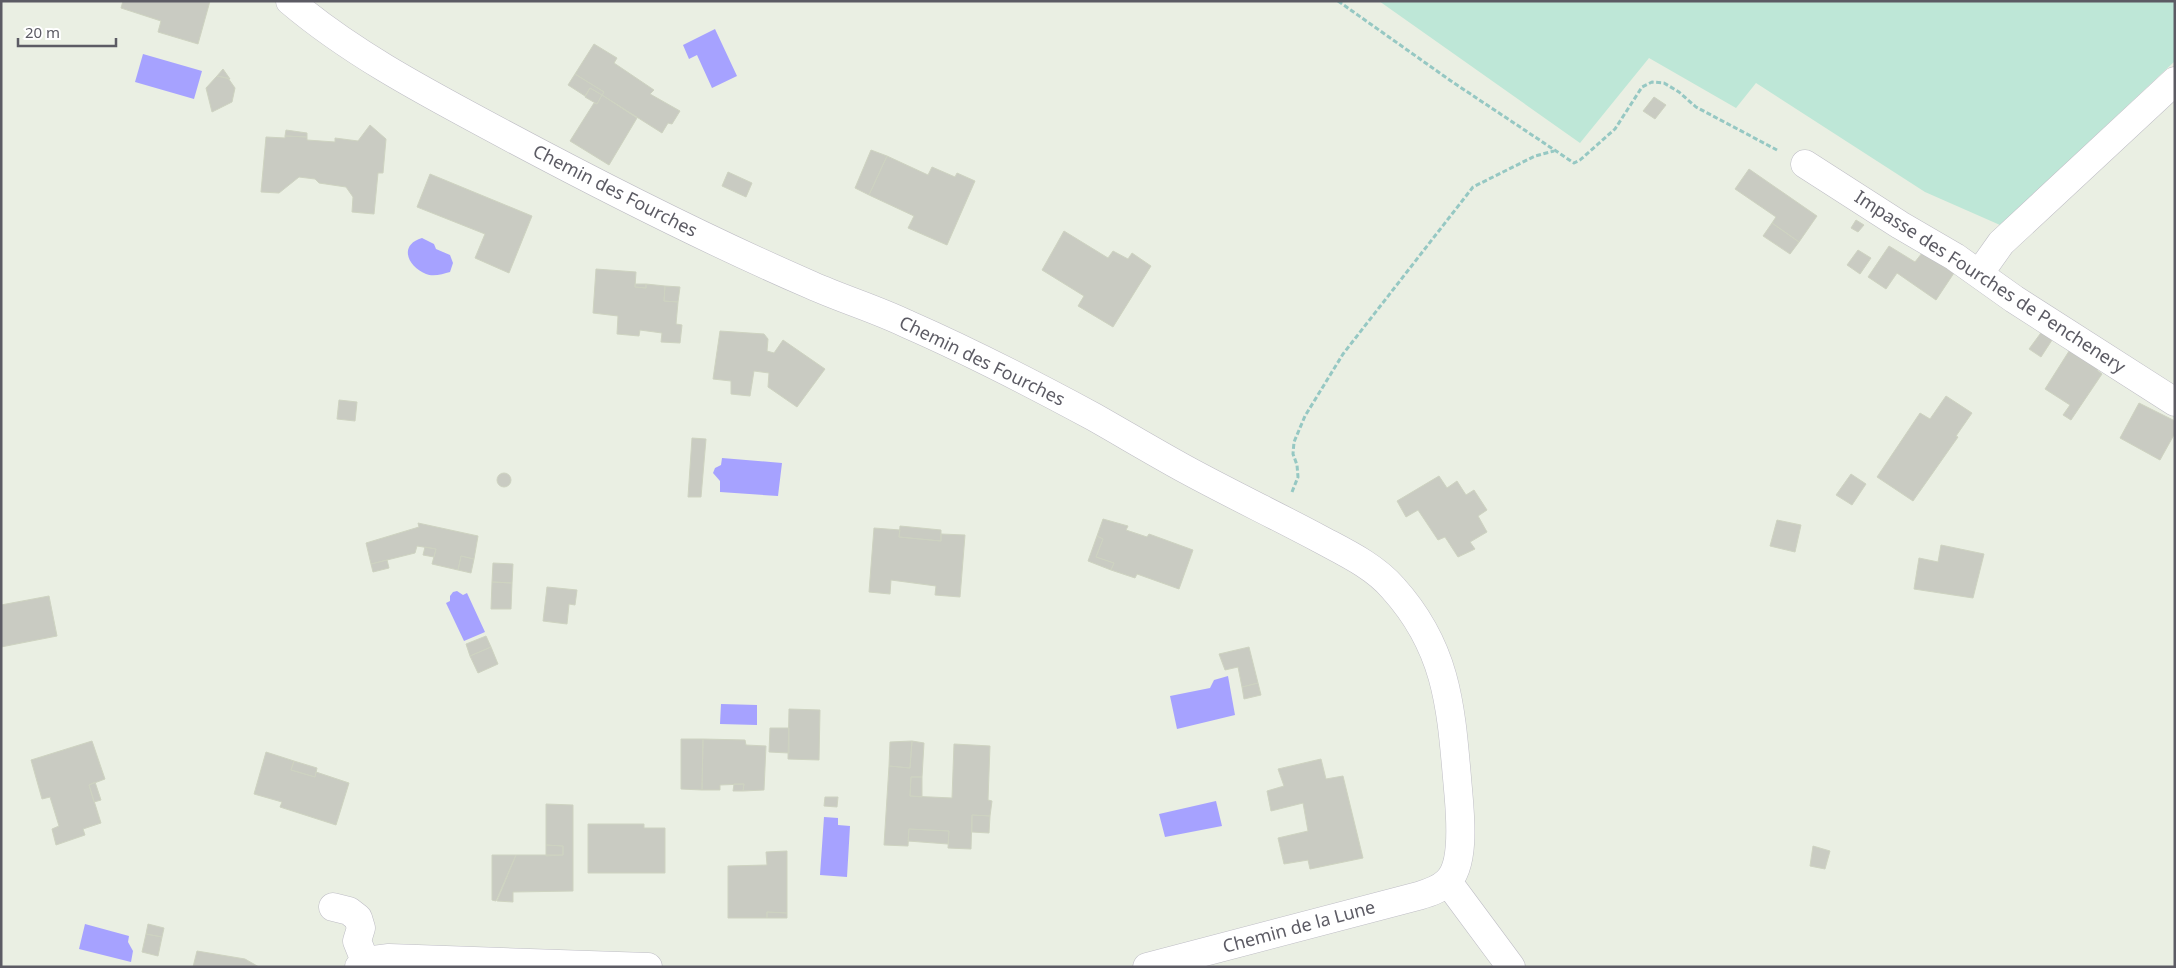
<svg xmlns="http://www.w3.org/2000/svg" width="2176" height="968" font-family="'Noto Sans',sans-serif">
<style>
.green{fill:#bee7d7}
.water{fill:#a6a2ff}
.building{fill:#c9cbc2;stroke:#ced3c1}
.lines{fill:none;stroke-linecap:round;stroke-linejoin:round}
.minor-casing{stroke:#bebdc5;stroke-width:29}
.path{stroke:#96c8c3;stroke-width:3;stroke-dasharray:5 2.5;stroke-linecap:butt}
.minor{stroke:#fff;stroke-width:28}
.labels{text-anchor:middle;stroke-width:4;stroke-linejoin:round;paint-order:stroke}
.street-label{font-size:18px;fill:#5c5b64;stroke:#fff}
</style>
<rect width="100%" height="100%" fill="#eaefe3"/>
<path class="green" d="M 1379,1 L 2175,1 L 2175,61 L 2000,225 L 1925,192 L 1756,83 L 1736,108 L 1649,58 L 1580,143 Z"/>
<path class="water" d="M 715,29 L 737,76 L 712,88 L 697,55 L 689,59 L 683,45 Z
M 143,54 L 202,71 L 194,99 L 135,82 Z
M 422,238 L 434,244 L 436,249 L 450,255 L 453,263 L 450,272 C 443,274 433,277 426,274 C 408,267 398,245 422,238 Z
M 722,458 L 782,463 L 778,496 L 720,492 L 720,481 L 713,473 L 715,468 L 721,465 Z
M 457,591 L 463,595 L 467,593 L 485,632 L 464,641 L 446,603 L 450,601 L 450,596 L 453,592 Z
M 1228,676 L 1235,715 L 1177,729 L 1170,696 L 1210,688 L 1214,680 Z
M 721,704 L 757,705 L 757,725 L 720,724 Z
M 1216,801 L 1222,826 L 1165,837 L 1159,814 Z
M 824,817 L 838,818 L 838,825 L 850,826 L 847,877 L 820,875 Z
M 85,924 L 129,936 L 128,942 L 133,951 L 131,962 L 79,949 Z"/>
<path class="building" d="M 123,1 L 210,1 L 198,44 L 158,32 L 161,21 L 121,8 Z
M 594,44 L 617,58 L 614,63 L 654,90 L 650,94 L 680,111 L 672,124 L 668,123 L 662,133 L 602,95 L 604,92 L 575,74 Z
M 223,69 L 230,79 L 217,76 Z
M 575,74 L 604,92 L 602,95 L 590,88 L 585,96 L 568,85 Z
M 217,76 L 228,78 L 235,88 L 232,102 L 212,112 L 206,88 Z
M 590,88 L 602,95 L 597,104 L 585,97 Z
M 602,95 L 637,118 L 609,165 L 570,141 L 594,103 L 597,104 Z
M 1654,97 L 1666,105 L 1655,119 L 1643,111 Z
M 370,125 L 386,139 L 383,173 L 378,173 L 374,214 L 352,212 L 353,197 L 346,187 L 319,183 L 315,179 L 299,177 L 279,193 L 261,192 L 266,137 L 285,138 L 285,136 L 307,137 L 307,140 L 335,142 L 335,138 L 358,141 Z
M 286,130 L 307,133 L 307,137 L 285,136 Z
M 871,150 L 887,156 L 869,195 L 855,188 Z
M 887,156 L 928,175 L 932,167 L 955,177 L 957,173 L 975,181 L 947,245 L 908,228 L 914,216 L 869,195 Z
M 1749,169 L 1817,216 L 1799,242 L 1772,223 L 1776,217 L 1735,189 Z
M 728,172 L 752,183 L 746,197 L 722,186 Z
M 430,174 L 532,216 L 509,273 L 475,258 L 485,234 L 417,207 Z
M 1856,220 L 1864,225 L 1858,232 L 1851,228 Z
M 1772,223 L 1799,242 L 1790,254 L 1763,236 Z
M 1064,231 L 1108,258 L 1113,251 L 1128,259 L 1132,253 L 1151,266 L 1113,327 L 1078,306 L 1084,296 L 1042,270 Z
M 1889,246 L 1915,262 L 1922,253 L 1954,273 L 1936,300 L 1897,273 L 1886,289 L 1868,277 Z
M 1858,250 L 1871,258 L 1860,274 L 1847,265 Z
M 596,269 L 636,272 L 635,287 L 646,288 L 646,284 L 665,286 L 664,301 L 678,302 L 676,324 L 682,325 L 680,343 L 661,342 L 662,333 L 640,330 L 639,336 L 617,334 L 618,316 L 593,313 Z
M 635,284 L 646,284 L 646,288 L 635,287 Z
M 665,286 L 680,287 L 678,302 L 664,301 Z
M 2043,330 L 2054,337 L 2041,357 L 2029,349 Z
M 720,331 L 764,334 L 768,339 L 767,351 L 774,353 L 783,340 L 825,369 L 797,407 L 768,387 L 769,373 L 754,371 L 750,396 L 731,394 L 731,381 L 713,379 Z
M 2071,348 L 2099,365 L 2097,370 L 2102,374 L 2071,420 L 2063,415 L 2070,405 L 2045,389 Z
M 1946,396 L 1972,413 L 1956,436 L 1958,437 L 1913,501 L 1877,477 L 1920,413 L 1930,419 Z
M 339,400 L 357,402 L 355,421 L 337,419 Z
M 2139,403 L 2175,421 L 2175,433 L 2160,460 L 2120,438 Z
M 692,438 L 706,439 L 701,497 L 688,497 Z
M497 480a7 7 0 1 1 14 0a7 7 0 1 1-14 0Z
M 1851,474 L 1866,484 L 1852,505 L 1836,495 Z
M 1439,476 L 1447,488 L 1457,481 L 1466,495 L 1474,490 L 1487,510 L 1478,516 L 1487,532 L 1470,542 L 1475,549 L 1458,557 L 1445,537 L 1438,540 L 1418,510 L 1406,517 L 1397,501 Z
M 1103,519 L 1128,526 L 1126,530 L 1147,537 L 1149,534 L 1193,550 L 1179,589 L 1137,574 L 1135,578 L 1111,570 L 1114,563 L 1096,557 L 1103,539 L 1097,536 Z
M 1777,520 L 1801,525 L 1795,552 L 1770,546 Z
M 418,523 L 478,536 L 474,559 L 461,556 L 458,570 L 432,564 L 436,549 L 417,546 L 415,553 L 371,564 L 366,543 L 419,527 Z
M 900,526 L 941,530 L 941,541 L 899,537 Z
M 874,528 L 900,530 L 899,537 L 941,541 L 941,534 L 965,535 L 960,597 L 935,595 L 936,586 L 891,580 L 890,594 L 869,592 Z
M 1097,536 L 1103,539 L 1096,557 L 1114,563 L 1111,570 L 1088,561 Z
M 1941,545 L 1984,554 L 1973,598 L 1914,589 L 1919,558 L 1938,562 Z
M 425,547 L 436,549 L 434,557 L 423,555 Z
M 461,556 L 474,559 L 471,573 L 458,570 Z
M 387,560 L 389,568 L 373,572 L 371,564 Z
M 493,563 L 513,564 L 512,583 L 492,582 Z
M 492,582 L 512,583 L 511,609 L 491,609 Z
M 547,587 L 577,590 L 575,605 L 569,604 L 567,624 L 543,621 Z
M 49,596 L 57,636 L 1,647 L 1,605 Z
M 486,636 L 491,647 L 470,656 L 466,644 Z
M 491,647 L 498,664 L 478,673 L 470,656 Z
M 1249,647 L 1258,683 L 1242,687 L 1238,667 L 1225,670 L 1219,654 Z
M 1258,683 L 1261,695 L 1244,699 L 1242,687 Z
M 789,709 L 820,710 L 819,760 L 788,759 Z
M 770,728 L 789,728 L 789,753 L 769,752 Z
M 681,739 L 703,739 L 702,790 L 681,789 Z
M 703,739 L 745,740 L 746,745 L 766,746 L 764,790 L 743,791 L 744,784 L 720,785 L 720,790 L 702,790 Z
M 92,741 L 105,779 L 89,785 L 101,823 L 83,829 L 85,835 L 56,845 L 52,829 L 59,826 L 50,797 L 42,799 L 31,760 Z
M 912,741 L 910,768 L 889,766 L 890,742 Z
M 912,741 L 924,743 L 922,777 L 911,777 L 910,796 L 952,798 L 954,744 L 990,746 L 988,800 L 992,801 L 990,816 L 972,815 L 971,849 L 948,848 L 949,831 L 909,829 L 908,846 L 884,845 L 889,766 L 910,768 Z
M 266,752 L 294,761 L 291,770 L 315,777 L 316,772 L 349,783 L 336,825 L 280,807 L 282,802 L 254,794 Z
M 1321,759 L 1326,779 L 1343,776 L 1363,858 L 1310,869 L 1308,860 L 1284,864 L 1278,838 L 1308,831 L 1303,803 L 1271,811 L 1267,791 L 1284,786 L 1278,769 Z
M 294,761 L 317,768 L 315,777 L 291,770 Z
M 911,777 L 922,777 L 922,797 L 910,796 Z
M 95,782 L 101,800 L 94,802 L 89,785 Z
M 734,784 L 744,784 L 743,791 L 733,791 Z
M 825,797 L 838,797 L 837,807 L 824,806 Z
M 546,804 L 573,805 L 573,891 L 513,892 L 513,902 L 497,901 L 516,855 L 563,855 L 563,846 L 546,845 Z
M 972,815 L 990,816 L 989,833 L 972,832 Z
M 588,824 L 644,824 L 644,828 L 665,828 L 665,873 L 588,873 Z
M 909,829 L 949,831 L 948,844 L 908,841 Z
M 546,845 L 563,846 L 563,855 L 546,856 Z
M 1813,846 L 1830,851 L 1825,869 L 1810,866 Z
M 787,851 L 787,913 L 767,912 L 767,918 L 728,918 L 728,866 L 767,865 L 766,852 Z
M 492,855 L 516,855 L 496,901 L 492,900 Z
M 767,912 L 787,913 L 787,918 L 767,918 Z
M 148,924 L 164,928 L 162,937 L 146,934 Z
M 146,934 L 162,937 L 158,956 L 142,952 Z
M 197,951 L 245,959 L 259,967 L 193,967 Z"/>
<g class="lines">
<defs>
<path id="minor" d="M 290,1 C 349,51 418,88 487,125 C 593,182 700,237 811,285 C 842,299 876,309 907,324 C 971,352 1033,384 1094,417 C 1124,434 1154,452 1185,469 C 1229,493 1275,515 1320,539 C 1346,553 1374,566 1393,588 C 1449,650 1451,710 1458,789 C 1460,813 1466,865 1447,882 C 1439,890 1428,893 1418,896 L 1147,967
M 1805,164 L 1900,225 L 1955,257 L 2014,299 L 2175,402
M 1979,274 L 2001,243 L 2175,81
M 1448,882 L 1511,967
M 333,907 L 349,911 L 358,918 L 361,928 L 357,941 L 365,961
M 359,967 L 365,961 L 389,958 L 648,967"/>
</defs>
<use href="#minor" class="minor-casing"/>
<path class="path" d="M 1338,1 L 1451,81 L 1574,163 L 1580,160 L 1615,129 L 1642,87 L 1652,82 L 1664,83 L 1679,92 L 1696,107 L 1777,150
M 1292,492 L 1298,477 L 1297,465 L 1293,454 L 1294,442 L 1305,416 L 1343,354 L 1473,187 L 1535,156 L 1554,151"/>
<use href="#minor" class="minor"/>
</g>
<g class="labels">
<g class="street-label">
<text transform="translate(615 191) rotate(27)" y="6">Chemin des Fourches</text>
<text transform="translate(1990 282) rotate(33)" y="6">Impasse des Fourches de Penchenery</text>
<text transform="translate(982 361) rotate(26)" y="6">Chemin des Fourches</text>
<text transform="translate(1299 927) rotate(-15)" y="6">Chemin de la Lune</text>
</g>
</g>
<rect width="2176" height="968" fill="none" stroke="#5c5b64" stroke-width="5"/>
<path d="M18 38v8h98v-8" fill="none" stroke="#5c5b64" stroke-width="2.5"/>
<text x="25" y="38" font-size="15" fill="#5c5b64" stroke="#ffffff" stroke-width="4" paint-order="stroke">20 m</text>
</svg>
